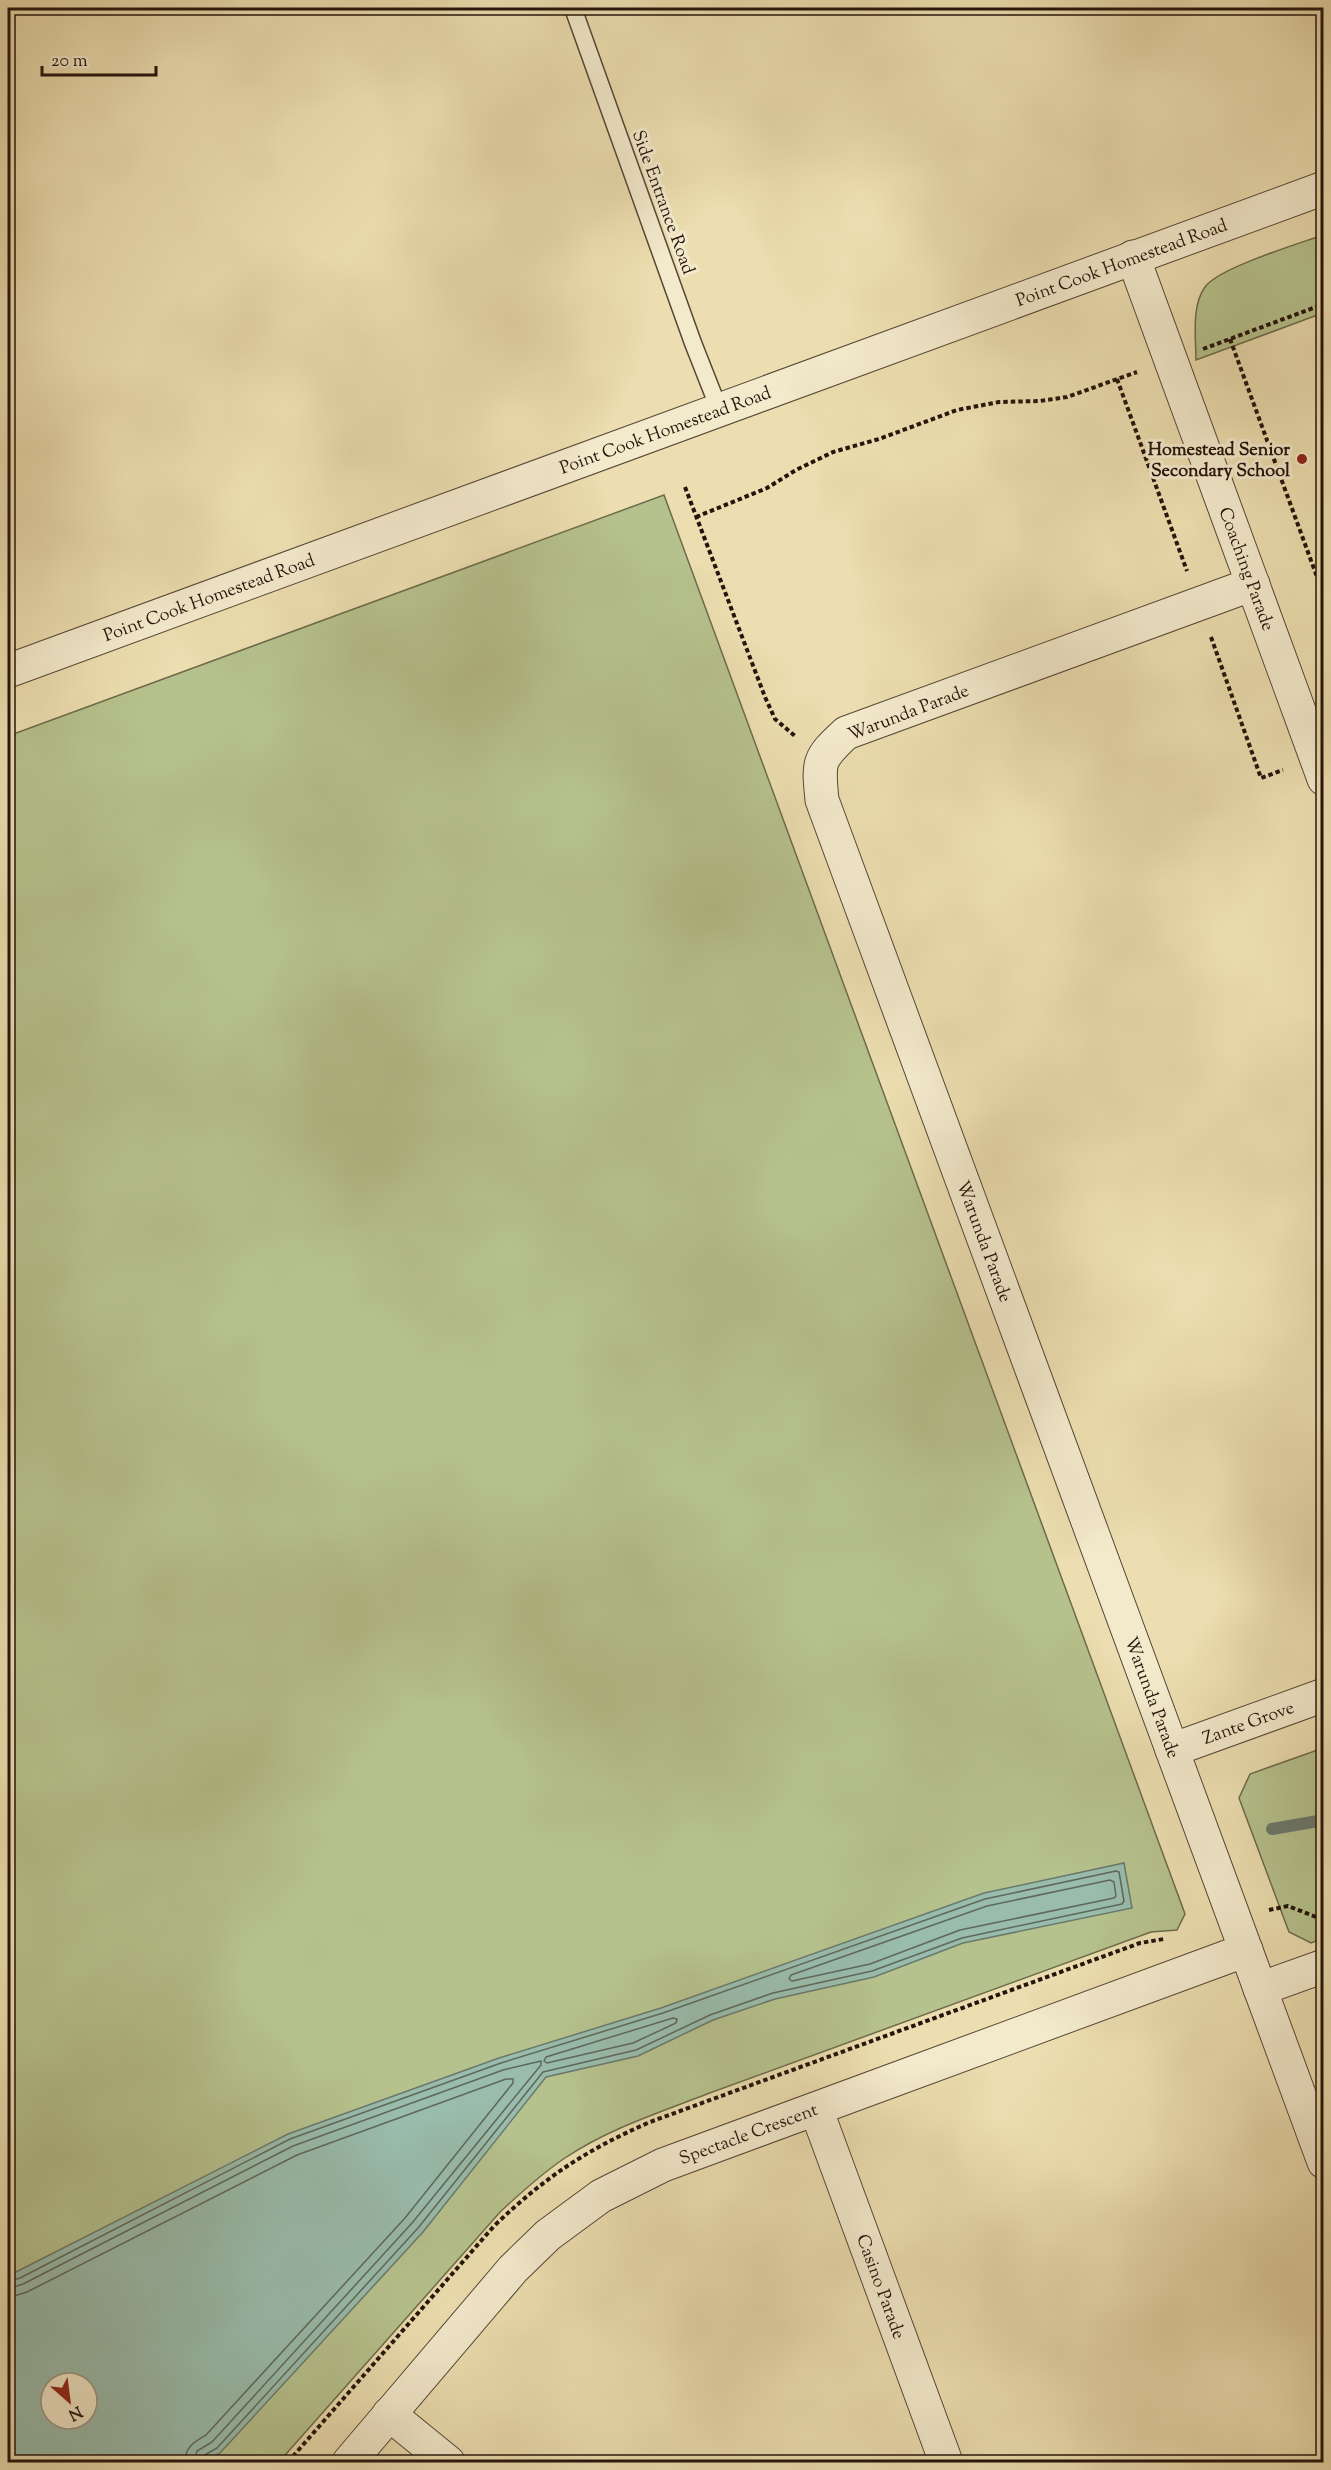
<svg xmlns="http://www.w3.org/2000/svg" width="1331" height="2470" font-family="'Sorts Mill Goudy',serif">
<style>
.green{fill:#b6c28d;stroke:#6d6b4c;stroke-width:1.5;fill-rule:evenodd}
.water{fill:#99bcac;stroke:#6a796c;stroke-width:1.5;fill-rule:evenodd}
.lines{fill:none;stroke-linecap:round;stroke-linejoin:round}
.shore{stroke:#5e685c;stroke-width:1.5}
.stream{stroke:#6a796c;stroke-width:12}
.service-casing{stroke:#564635;stroke-width:19}
.minor-casing{stroke:#564635;stroke-width:35}
.path{stroke:#24140c;stroke-width:4;stroke-dasharray:4.5 3;stroke-linecap:butt}
.service{stroke:#f3eacc;stroke-width:16}
.minor{stroke:#f3eacc;stroke-width:33}
.poi-dot{fill:#8f2418;stroke:#f3eacc;stroke-width:2}
.labels{text-anchor:middle;stroke-width:6;stroke-linejoin:round;paint-order:stroke}
.street-label{font-size:18px;fill:#24140c;stroke:#f3eacc}
.poi-label{font-size:18px;font-weight:bold;fill:#24140c;stroke:#f3eacc;text-anchor:end}
</style>
<rect width="100%" height="100%" fill="#ecdeb0"/>
<filter id="stains"><feTurbulence type="fractalNoise" baseFrequency=".00333" numOctaves="4"/><feColorMatrix values="0 0 0 0 .2 0 0 0 0 .09 0 0 0 0 .02 0 0 0 .5 -.17"/></filter>
<radialGradient id="worn" r=".72"><stop offset=".6" stop-color="#630" stop-opacity="0"/><stop offset="1" stop-color="#630" stop-opacity=".3"/></radialGradient>
<path class="green" d="M 1323,235 L 1323,313 L 1196,360 C 1196,339 1191,306 1205,287 C 1218,268 1298,244 1323,235 Z
M 664,495 L 1185,1914 L 1177,1930 L 1151,1932 L 707,2094 C 658,2113 608,2129 565,2158 C 542,2173 522,2192 501,2211 L 279,2462 L 8,2462 L 8,736 ZM 51,2383 L 87,2383 L 87,2419 L 51,2419 Z
M 1323,1748 L 1323,1938 L 1311,1943 L 1289,1932 L 1239,1798 L 1250,1774 Z"/>
<path class="water" d="M 1124,1863 L 1132,1908 L 963,1943 L 874,1977 L 775,1999 L 713,2020 L 638,2056 L 546,2077 L 423,2232 L 220,2453 L 203,2462 L 8,2462 L 8,2276 L 288,2134 L 499,2058 L 661,2008 L 984,1893 ZM 51,2383 L 87,2383 L 87,2419 L 51,2419 Z"/>
<g class="lines">
<path class="shore" d="M 1110,1880 L 1114,1882 L 1116,1896 L 1114,1898 L 960,1930 L 870,1964 L 792,1981 L 789,1979 L 791,1975 L 987,1906 Z
M 673,2018 L 677,2019 L 676,2023 L 633,2043 L 547,2063 L 544,2061 L 546,2057 Z
M 8,2281 L 20,2278 L 290,2139 L 501,2063 L 663,2013 L 985,1899 L 1116,1871 L 1119,1872 L 1124,1901 L 1122,1904 L 962,1938 L 872,1971 L 773,1993 L 710,2015 L 636,2050 L 543,2072 L 418,2228 L 217,2448 L 203,2456 L 201,2462
M 8,2289 L 23,2284 L 293,2146 L 503,2070 L 541,2061 L 541,2065 L 412,2223 L 212,2442 L 197,2451 L 194,2462
M 8,2298 L 27,2292 L 297,2155 L 506,2079 L 513,2079 L 513,2083 L 405,2218 L 206,2435 C 194,2442 185,2447 185,2462"/>
<path class="stream" d="M 1272,1829 L 1324,1820"/>
<defs>
<path id="service" d="M 573,8 L 693,343 L 719,409"/>
<g id="minor">
<path id="s1" d="M 1133,257 L 1324,779"/>
<path id="s2" d="M 1253,584 L 846,733 C 818,759 818,761 822,800 L 1324,2162"/>
<path id="s3" d="M 8,671 L 1324,188"/>
<path id="s4" d="M 1172,1750 L 1324,1695"/>
<path d="M 1260,1989 L 1324,1966"/>
<path id="s5" d="M 816,2109 L 946,2462"/>
<path d="M 389,2414 L 448,2462"/>
<path id="s6" d="M 349,2462 L 513,2269 L 548,2235 L 601,2196 L 663,2165 L 1246,1950"/>
</g>
</defs>
<use href="#service" class="service-casing"/>
<use href="#minor" class="minor-casing"/>
<path class="path" d="M 1230,339 L 1324,596
M 1203,349 L 1324,304
M 1117,379 L 1187,571
M 685,487 L 765,697 L 775,719 L 795,736
M 696,517 L 767,488 L 796,470 L 833,452 L 879,439 L 957,410 L 999,402 L 1040,401 L 1067,397 L 1137,372
M 1211,637 L 1261,778 L 1283,770
M 1269,1910 L 1288,1906 L 1324,1920
M 288,2462 L 494,2226 C 545,2177 586,2150 650,2122 L 1140,1943 L 1164,1939"/>
<use href="#service" class="service"/>
<use href="#minor" class="minor"/>
</g>
<circle class="poi-dot" cx="1302" cy="459" r="6"/>
<g class="labels">
<g class="street-label">
<text transform="translate(664 202) rotate(70)" y="6">Side Entrance Road</text>
<text dy="6" stroke="none"><textPath href="#s3" startOffset="1186">Point Cook Homestead Road</textPath></text>
<text dy="6" stroke="none"><textPath href="#s3" startOffset="700">Point Cook Homestead Road</textPath></text>
<text dy="6" stroke="none"><textPath href="#s1" startOffset="332">Coaching Parade</textPath></text>
<text dy="6" stroke="none"><textPath href="#s3" startOffset="214">Point Cook Homestead Road</textPath></text>
<text transform="translate(908 712) rotate(-21)" y="6">Warunda Parade</text>
<text dy="6" stroke="none"><textPath href="#s2" startOffset="980">Warunda Parade</textPath></text>
<text dy="6" stroke="none"><textPath href="#s2" startOffset="1466">Warunda Parade</textPath></text>
<text dy="6" stroke="none"><textPath href="#s4" startOffset="81">Zante Grove</textPath></text>
<text dy="6" stroke="none"><textPath href="#s6" startOffset="528">Spectacle Crescent</textPath></text>
<text dy="6" stroke="none"><textPath href="#s5" startOffset="189">Casino Parade</textPath></text>
</g>
<g class="poi-label">
<text x="1290" y="455">Homestead Senior<tspan x="1290" dy="21">Secondary School</tspan></text>
</g>
</g>
<rect width="1331" height="2470" fill="none" stroke="#ecdeb0" stroke-width="30"/>
<rect x="9" y="9" width="1313" height="2452" fill="none" stroke="#24140c" stroke-width="3"/>
<rect x="15" y="15" width="1301" height="2440" fill="none" stroke="#24140c" stroke-width="1.5"/>
<g transform="translate(69 2401) rotate(152)"><circle r="28" fill="#f3eacc" stroke="#a0947f" stroke-width="1.5"/>
<path d="M0-4.5L10 22L0 15L-10 22Z" fill="#8f2418"/>
<text y="-9" font-size="16" font-weight="bold" text-anchor="middle" fill="#24140c">N</text>
</g>
<path d="M42 66v9h114v-9" fill="none" stroke="#24140c" stroke-width="3"/>
<text x="51" y="66" font-size="18" fill="#24140c" stroke="#f3eacc" stroke-width="4.5" paint-order="stroke">20 m</text>
<rect width="100%" height="100%" filter="url(#stains)"/>
<rect width="100%" height="100%" fill="url(#worn)"/>
</svg>
